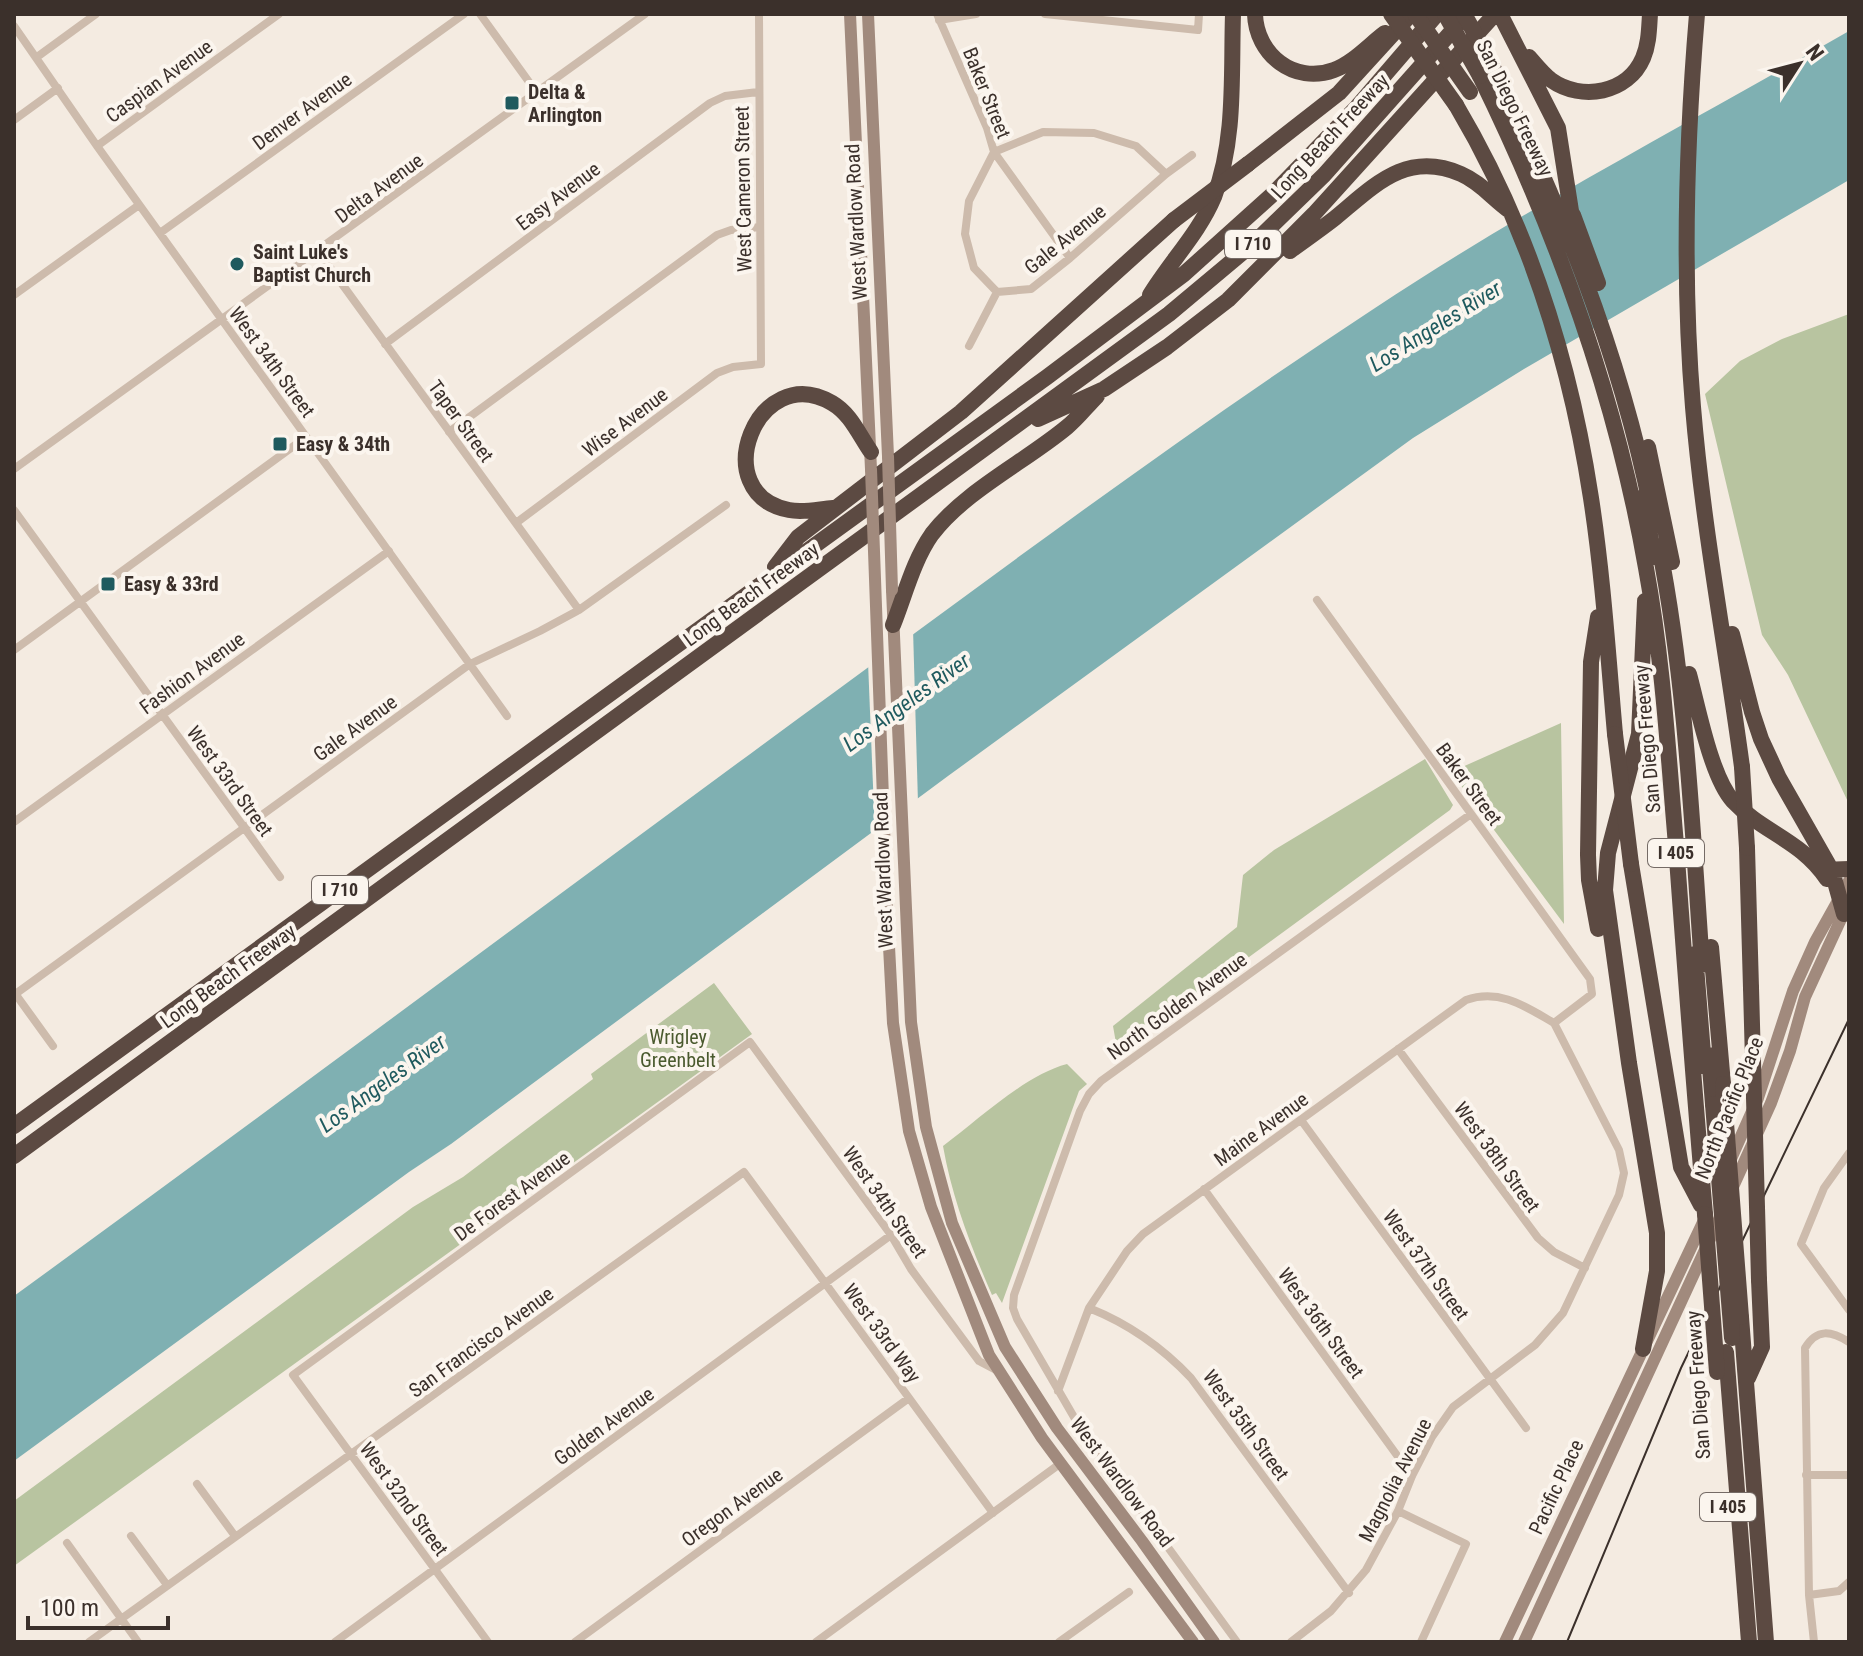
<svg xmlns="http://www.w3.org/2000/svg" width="1863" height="1656" font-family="'Roboto Condensed',sans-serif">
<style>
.green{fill:#b8c4a0}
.water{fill:#7fb0b2}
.pier{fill:#f4ebe1}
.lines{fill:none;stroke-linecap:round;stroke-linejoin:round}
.minor{stroke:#cdbbac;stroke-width:8}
.secondary{stroke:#a18a7d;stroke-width:12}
.motorway{stroke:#5c4a42;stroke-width:16}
.tram{stroke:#3b302b;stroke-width:2}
.secondary-bridge{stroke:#a18a7d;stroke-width:12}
.motorway-bridge{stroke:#5c4a42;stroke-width:16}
.poi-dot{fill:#1f5a5e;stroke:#fbf5ee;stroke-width:3}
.labels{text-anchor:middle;stroke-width:8;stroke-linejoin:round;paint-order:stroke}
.shield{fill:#fbf5ee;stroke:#756b66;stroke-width:2}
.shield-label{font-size:18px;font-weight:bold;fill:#3b302b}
.street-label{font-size:20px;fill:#3b302b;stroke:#fbf5ee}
.poi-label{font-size:20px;font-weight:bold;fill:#3b302b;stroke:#fbf5ee;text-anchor:start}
.park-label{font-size:20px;fill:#4a5a2e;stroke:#fbf5ee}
.water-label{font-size:22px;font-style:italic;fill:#1f5a5e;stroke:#fbf5ee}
</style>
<rect width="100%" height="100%" fill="#f4ebe1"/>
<path class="green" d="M 1849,314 L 1849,804 L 1788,675 L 1762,635 L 1705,394 L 1740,361 L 1782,339 Z
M 1561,723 L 1564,924 L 1451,772 Z
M 1425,759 L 1453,805 L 1450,810 L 1126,1047 L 1116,1043 L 1113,1026 L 1237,927 L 1243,875 L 1274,850 Z
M 714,983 L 752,1034 L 14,1566 L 14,1501 L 413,1207 L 463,1177 L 593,1079 L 591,1074 Z
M 1067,1064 L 1087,1084 L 1079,1091 L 1002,1303 L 996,1293 L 992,1295 C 971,1247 952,1198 943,1146 C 978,1120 1025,1075 1067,1064 Z"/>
<path class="water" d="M 1849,31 L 1849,180 L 1524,369 L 1413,438 L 948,776 L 451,1144 L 409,1172 L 14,1461 L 14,1296 C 289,1096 561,892 836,691 C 1013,561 1190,429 1375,308 C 1527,207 1691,122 1849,31 Z"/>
<path class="pier" d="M 913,629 L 918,803 L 875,835 L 868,662 Z"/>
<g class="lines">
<path class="minor" d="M 480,14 L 537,93
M 937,14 L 987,128 L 994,152 L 1070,258
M 1045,14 L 1198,30 L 1199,14
M 939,20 L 976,14
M 14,26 L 97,146 L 507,716
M 37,57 L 96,14
M 14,120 L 58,88
M 97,146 L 279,14
M 160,233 L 464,14
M 318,251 L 579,610
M 997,292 L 974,268 L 965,234 L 969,201 L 994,152 L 1043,132 L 1094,133 L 1136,146 L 1166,174
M 997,292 L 1031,289 L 1070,258 L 1166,174 L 1192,155
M 14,295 L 139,205
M 385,344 L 710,103 L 725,96 L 758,92
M 969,346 L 997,292
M 449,432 L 717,235 L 731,230 L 760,227
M 14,469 L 645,14
M 14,510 L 280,877
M 516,523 L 717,373 L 733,367 L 761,364 L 759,14
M 1317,600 L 1590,979 L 1592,994 L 1554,1023
M 14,650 L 306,437
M 14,822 L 389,551
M 14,992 L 53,1046
M 14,995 L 470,664 L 540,631 L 579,610 L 726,505
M 1398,1049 L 1538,1238 L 1554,1252 L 1585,1268
M 1301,1120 L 1526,1428
M 1849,1153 L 1824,1188 L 1801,1244 L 1849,1310
M 1204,1189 L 1412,1476
M 1089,1308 C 1129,1324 1161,1346 1191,1378 L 1349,1593
M 1058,1391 L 1089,1308 L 1127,1251 L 1143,1234 L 1466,1000 C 1500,988 1526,1007 1554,1023
M 1806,1475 L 1849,1475
M 197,1484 L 235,1536
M 1398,1511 L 1466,1544 L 1421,1642
M 131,1536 L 167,1585
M 67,1543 L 138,1642
M 1809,1595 L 1839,1591 L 1849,1582
M 89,1642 L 744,1172 L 993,1513
M 335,1642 L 891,1235
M 488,1642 L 293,1375 L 750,1042 L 891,1235 L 911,1269 L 979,1361 L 996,1370
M 575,1642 L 909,1398
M 816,1642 L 1061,1463
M 1059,1642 L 1129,1592
M 1237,1642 L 1078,1424 L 1017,1319 L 1013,1308 L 1014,1295 L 1080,1111 L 1089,1094 L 1101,1081 L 1471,814
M 1291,1642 L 1331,1611 L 1366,1570 L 1398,1511 L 1412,1476 L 1432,1437 L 1453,1407 L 1535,1345 L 1563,1313 L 1619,1195 L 1624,1173 L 1619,1150 L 1554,1023
M 1814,1642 L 1809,1595 L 1805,1348 C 1817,1328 1831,1331 1849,1342"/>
<path class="secondary" d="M 850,14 L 871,469
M 868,14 L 888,456
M 892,590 L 911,1022 L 926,1127 L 952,1223 L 1005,1347 L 1057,1428 L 1142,1541 L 1214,1642
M 887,908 L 893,1023 L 909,1131 L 931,1207 L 989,1355 L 1042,1438 L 1193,1642
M 1730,1161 L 1758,1098 L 1793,991 L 1815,942 L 1849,881
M 1732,1189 L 1771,1103 L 1790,1051 L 1805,997 L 1847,906
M 1505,1642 L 1705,1218
M 1524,1642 L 1722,1213"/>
<path class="motorway" d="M 1255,14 C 1256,54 1294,85 1334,70 C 1353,63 1369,45 1385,33
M 1500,14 L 1558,128 L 1571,211
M 1697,14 C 1686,145 1682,276 1693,407 C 1703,528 1726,647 1742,767
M 1529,57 C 1536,65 1543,74 1551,80 C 1582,102 1628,93 1643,58 C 1649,44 1649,29 1650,14
M 1489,59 C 1559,203 1619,350 1651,508
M 1480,76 C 1557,233 1616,396 1646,568 C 1663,660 1668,752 1676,845 C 1685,968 1694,1091 1705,1214
M 1456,105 C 1528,226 1570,360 1591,498 C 1603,576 1608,655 1615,734
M 1248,164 L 1339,93 L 1411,14
M 1573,215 L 1598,283
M 1290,251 C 1305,240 1321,229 1335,218 C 1374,186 1406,150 1461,174 C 1480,182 1493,199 1510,211
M 1150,295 C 1170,262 1199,233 1214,197 C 1236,140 1231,74 1233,14
M 1038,419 L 1104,389 L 1167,347 L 1228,300 L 1314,214 L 1495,14
M 1648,447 L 1672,562
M 1643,497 L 1654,557
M 833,508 C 819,509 803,513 789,510 C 705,494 757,359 832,403 C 851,414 859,435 871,452
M 1659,546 C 1686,683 1692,825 1702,965
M 775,567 L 798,537 L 961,412 L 1174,220
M 1598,617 L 1591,662 L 1588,855 L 1589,880 L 1598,929
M 893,625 C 905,595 913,561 932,534 C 966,490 1025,462 1067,427 C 1078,418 1087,406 1097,396
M 1732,634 L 1752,712 L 1761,739 L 1779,778 L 1832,871 L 1844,914
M 1689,674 C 1698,707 1711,777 1733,801 C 1763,833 1801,840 1827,879
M 1747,848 L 1751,988
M 1631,864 L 1681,1167 L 1701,1205
M 1822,870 L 1849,869
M 1711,947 L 1723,1084
M 1695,954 L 1704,1066
M 1709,1055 L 1713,1104
M 14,1126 L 1047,377 L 1184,274 L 1273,194 L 1357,107 L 1437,14
M 14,1156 L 1169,314 L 1255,242 L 1324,175 L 1461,21
M 1741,1317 L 1766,1642
M 1643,1349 L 1657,1271 L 1657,1233 L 1629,1063 L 1605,890 L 1608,853 L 1639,734 L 1645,601
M 1726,1352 L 1749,1642
M 1748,1378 L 1762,1347 L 1759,1280"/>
<path class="tram" d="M 1567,1642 L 1681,1368 L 1849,1019"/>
<path class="secondary-bridge" d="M 888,456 L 892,590
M 871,469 L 887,908"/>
<path class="motorway-bridge" d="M 1391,14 L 1456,105
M 1415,14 L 1470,92
M 1445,14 L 1480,76
M 1464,14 L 1489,59
M 1174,220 L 1248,164
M 1615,734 L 1631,864
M 1742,767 L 1747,848
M 1751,988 L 1759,1280
M 1723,1084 L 1741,1317
M 1713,1104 L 1732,1338
M 1705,1214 L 1717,1372"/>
</g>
<g class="poi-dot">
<rect x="504" y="95" width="16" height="16" rx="4"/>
<circle cx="237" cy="264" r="8"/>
<rect x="272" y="436" width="16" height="16" rx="4"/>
<rect x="100" y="576" width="16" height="16" rx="4"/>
</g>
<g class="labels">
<g class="shield">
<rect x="1225" y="230" width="56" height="28" rx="6"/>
<rect x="1648" y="839" width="56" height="28" rx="6"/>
<rect x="312" y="876" width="56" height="28" rx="6"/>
<rect x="1700" y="1493" width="56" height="28" rx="6"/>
</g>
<g class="shield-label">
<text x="1253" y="250">I 710</text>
<text x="1676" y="859">I 405</text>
<text x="340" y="896">I 710</text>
<text x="1728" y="1513">I 405</text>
</g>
<g class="street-label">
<text transform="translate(159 81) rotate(-36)" y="7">Caspian Avenue</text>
<text transform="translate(987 93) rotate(68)" y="7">Baker Street</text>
<text transform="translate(1515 108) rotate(64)" y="7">San Diego Freeway</text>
<text transform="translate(302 111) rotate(-36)" y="7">Denver Avenue</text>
<text transform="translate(1330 136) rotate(-47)" y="7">Long Beach Freeway</text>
<text transform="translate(379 188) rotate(-36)" y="7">Delta Avenue</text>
<text transform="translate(743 189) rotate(-91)" y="7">West Cameron Street</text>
<text transform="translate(558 196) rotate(-37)" y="7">Easy Avenue</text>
<text transform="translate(856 222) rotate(-93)" y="7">West Wardlow Road</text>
<text transform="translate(1065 239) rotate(-39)" y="7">Gale Avenue</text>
<text transform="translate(272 362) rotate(54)" y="7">West 34th Street</text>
<text transform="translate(461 421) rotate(54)" y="7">Taper Street</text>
<text transform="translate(625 422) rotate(-37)" y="7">Wise Avenue</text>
<text transform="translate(751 594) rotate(-36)" y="7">Long Beach Freeway</text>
<text transform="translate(192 673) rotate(-36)" y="7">Fashion Avenue</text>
<text transform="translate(355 728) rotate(-36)" y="7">Gale Avenue</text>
<text transform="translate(1647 739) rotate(-95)" y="7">San Diego Freeway</text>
<text transform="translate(230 781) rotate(54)" y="7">West 33rd Street</text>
<text transform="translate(1469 784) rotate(54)" y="7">Baker Street</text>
<text transform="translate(883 870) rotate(-92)" y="7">West Wardlow Road</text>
<text transform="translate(228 976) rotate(-36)" y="7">Long Beach Freeway</text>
<text transform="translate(1177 1006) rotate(-36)" y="7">North Golden Avenue</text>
<text transform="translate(1729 1108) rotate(-68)" y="7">North Pacific Place</text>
<text transform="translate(1261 1129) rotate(-36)" y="7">Maine Avenue</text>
<text transform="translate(1497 1157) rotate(54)" y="7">West 38th Street</text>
<text transform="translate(512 1196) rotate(-36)" y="7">De Forest Avenue</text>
<text transform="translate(885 1202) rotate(55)" y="7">West 34th Street</text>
<text transform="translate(1426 1265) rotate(54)" y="7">West 37th Street</text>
<text transform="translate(1321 1323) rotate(54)" y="7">West 36th Street</text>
<text transform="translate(882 1333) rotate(54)" y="7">West 33rd Way</text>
<text transform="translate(481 1342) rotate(-36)" y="7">San Francisco Avenue</text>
<text transform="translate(1698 1385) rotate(-94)" y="7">San Diego Freeway</text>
<text transform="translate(1246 1425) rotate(54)" y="7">West 35th Street</text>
<text transform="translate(604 1426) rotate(-36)" y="7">Golden Avenue</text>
<text transform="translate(1395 1480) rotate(-63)" y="7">Magnolia Avenue</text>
<text transform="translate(1122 1482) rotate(53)" y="7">West Wardlow Road</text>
<text transform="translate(1556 1487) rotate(-65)" y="7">Pacific Place</text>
<text transform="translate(404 1499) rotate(54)" y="7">West 32nd Street</text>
<text transform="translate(732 1507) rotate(-36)" y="7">Oregon Avenue</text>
</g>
<g class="poi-label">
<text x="528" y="99">Delta &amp;<tspan x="528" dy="23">Arlington</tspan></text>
<text x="253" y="259">Saint Luke's<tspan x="253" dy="23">Baptist Church</tspan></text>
<text x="296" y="451">Easy &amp; 34th</text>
<text x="124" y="591">Easy &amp; 33rd</text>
</g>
<g class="park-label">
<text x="678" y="1044">Wrigley<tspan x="678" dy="23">Greenbelt</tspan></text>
</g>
<g class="water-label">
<text transform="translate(1435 326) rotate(-32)" y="8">Los Angeles River</text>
<text transform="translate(906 702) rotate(-36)" y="8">Los Angeles River</text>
<text transform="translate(382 1083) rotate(-36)" y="8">Los Angeles River</text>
</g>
</g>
<rect width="1863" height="1656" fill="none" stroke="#3b302b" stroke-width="32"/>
<g transform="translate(1799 64) rotate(54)" stroke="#fbf5ee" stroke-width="6" paint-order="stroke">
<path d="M0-6L14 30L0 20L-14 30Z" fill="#3b302b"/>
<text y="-12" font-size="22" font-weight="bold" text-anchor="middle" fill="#3b302b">N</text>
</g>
<path d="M28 1616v12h140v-12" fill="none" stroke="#3b302b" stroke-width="4"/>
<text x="40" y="1616" font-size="24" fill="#3b302b" stroke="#fbf5ee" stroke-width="6" paint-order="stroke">100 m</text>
</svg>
